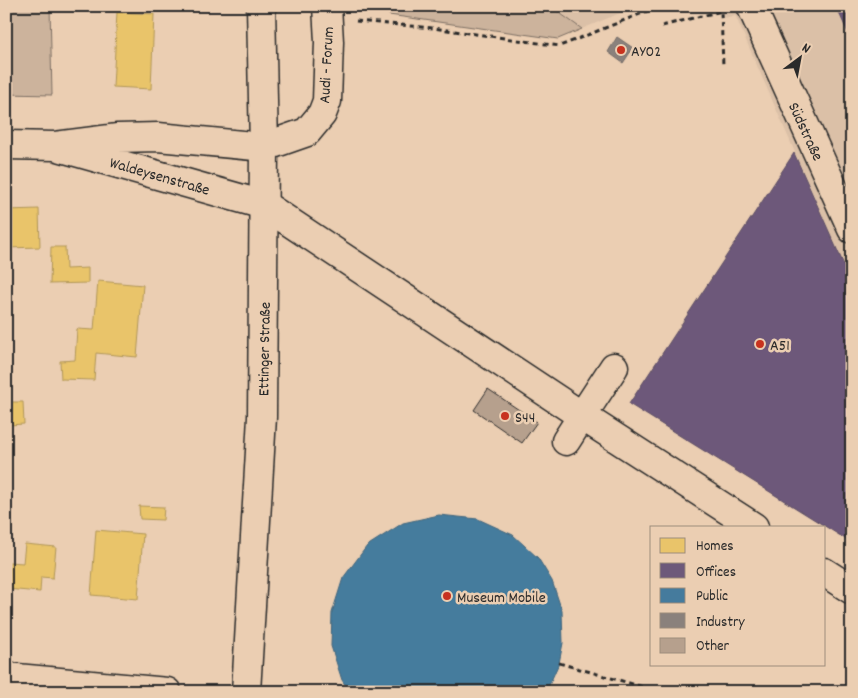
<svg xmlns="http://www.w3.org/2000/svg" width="858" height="698" font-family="Dekko,sans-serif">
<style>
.built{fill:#dbc0a7}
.green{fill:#ccb39c;stroke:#7c6f64}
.homes{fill:#e9c46a;stroke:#b09657}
.offices{fill:#6d597a;stroke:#594b62}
.public{fill:#457b9d;stroke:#3d637b}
.industry{fill:#8a817c;stroke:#6e6764}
.building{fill:#b6a08d;stroke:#2b2b2b}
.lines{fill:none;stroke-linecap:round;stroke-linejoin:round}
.minor-casing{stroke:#2b2b2b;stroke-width:31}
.major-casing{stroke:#2b2b2b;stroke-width:31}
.path{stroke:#2b2b2b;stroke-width:3;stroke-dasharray:5 4;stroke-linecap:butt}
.minor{stroke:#ebceb2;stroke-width:28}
.major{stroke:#ebceb2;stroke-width:28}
.poi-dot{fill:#c8321e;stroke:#ebceb2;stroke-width:2}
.labels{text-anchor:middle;stroke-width:5;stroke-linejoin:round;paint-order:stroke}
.poi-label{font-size:16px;fill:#2b2b2b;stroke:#ebceb2;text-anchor:start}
.street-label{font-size:16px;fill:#2b2b2b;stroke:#ebceb2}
</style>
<rect width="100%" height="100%" fill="#ebceb2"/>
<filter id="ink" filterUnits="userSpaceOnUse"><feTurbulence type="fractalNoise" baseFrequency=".02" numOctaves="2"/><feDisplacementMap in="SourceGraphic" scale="10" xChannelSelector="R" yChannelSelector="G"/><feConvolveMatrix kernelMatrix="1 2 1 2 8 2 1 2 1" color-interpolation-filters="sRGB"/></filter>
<g filter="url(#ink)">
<path class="built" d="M 385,6 L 637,6 L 558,39 L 389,15 Z
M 719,6 L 852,6 L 852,283 L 735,15 L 725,18 Z"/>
<path class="green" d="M 6,6 L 50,6 L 52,95 L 6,94 Z
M 385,6 L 555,6 L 554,9 L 582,29 L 558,39 L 389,15 Z"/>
<path class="homes" d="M 117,12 L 154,14 L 151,89 L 113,87 Z
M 39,209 L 40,247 L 6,248 L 6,210 Z
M 51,247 L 65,247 L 66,269 L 88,268 L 88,283 L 50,284 Z
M 98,281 L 143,285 L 137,357 L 96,353 L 94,380 L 61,379 L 60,361 L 75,360 L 77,329 L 94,330 Z
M 8,402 L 23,402 L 24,424 L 9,425 Z
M 139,506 L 164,507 L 163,520 L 140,519 Z
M 96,530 L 143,534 L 138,599 L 91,595 Z
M 25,544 L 56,547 L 53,578 L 41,577 L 40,592 L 6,589 L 9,562 L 23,563 Z"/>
<path class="offices" d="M 836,6 L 852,6 L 852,42 Z
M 794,153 L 852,283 L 852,543 L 629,404 Z"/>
<path class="public" d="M 439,515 L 478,519 L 513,535 L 538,558 L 552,581 L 562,611 L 563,643 L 559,663 L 546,692 L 350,692 L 342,680 L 331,646 L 332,613 L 343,578 L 367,546 L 403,523 Z"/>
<path class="industry" d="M 617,37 L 633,48 L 623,63 L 608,52 Z"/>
<path class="building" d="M 488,389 L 537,422 L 522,443 L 474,410 Z"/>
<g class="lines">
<defs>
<path id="minor" d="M 751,6 L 852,229
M 6,145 L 55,146 L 118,138 L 158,137 L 264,147 L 307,132 L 322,114 L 327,101 L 329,42 L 327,6
M 55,146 L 264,205 L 582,416 L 614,367
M 566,441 L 582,416 L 754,527
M 824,572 L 852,590
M 6,677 L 167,692"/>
<path id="major" d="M 246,692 L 262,417 L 264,147 L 261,6"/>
</defs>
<use href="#minor" class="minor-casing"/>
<use href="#major" class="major-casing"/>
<path class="path" d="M 690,6 L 717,10
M 356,21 L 433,28 L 560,46 L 660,6
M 662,26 L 721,11 L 723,66
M 559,663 L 643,687"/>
<use href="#minor" class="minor"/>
<use href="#major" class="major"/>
</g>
</g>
<g class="poi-dot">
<circle cx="621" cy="50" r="5"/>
<circle cx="760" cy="344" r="5"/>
<circle cx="505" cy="416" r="5"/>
<circle cx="447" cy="596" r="5"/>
</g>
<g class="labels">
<g class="poi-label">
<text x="631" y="56">AY02</text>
<text x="770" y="350">A51</text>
<text x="515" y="422">S44</text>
<text x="457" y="602">Museum Mobile</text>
</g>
<g class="street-label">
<text transform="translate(325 65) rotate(-87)" y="6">Audi - Forum</text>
<text transform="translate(807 131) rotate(65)" y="6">Südstraße</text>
<text transform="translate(160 175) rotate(16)" y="6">Waldeysenstraße</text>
<text transform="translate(263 349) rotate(-89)" y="6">Ettinger Straße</text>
</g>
</g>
<rect width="858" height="698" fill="none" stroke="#ebceb2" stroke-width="25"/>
<rect x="12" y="12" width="833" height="673" fill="none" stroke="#2b2b2b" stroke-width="2" filter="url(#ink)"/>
<rect x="650" y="526" width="175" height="140" fill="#ebceb2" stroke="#9e8d7c"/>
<rect x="660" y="538" width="25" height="15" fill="#e9c46a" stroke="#9e8d7c"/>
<text x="696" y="550" font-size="15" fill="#2b2b2b">Homes</text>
<rect x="660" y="563" width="25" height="15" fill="#6d597a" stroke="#9e8d7c"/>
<text x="696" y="576" font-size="15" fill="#2b2b2b">Offices</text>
<rect x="660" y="588" width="25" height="15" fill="#457b9d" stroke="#9e8d7c"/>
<text x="696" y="600" font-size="15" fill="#2b2b2b">Public</text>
<rect x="660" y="613" width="25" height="15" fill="#8a817c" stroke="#9e8d7c"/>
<text x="696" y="626" font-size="15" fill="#2b2b2b">Industry</text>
<rect x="660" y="638" width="25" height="15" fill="#b6a08d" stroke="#9e8d7c"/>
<text x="696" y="650" font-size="15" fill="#2b2b2b">Other</text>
<g transform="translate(800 58) rotate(32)" stroke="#ebceb2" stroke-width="4" paint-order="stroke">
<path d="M0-4L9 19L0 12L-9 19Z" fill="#2b2b2b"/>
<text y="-8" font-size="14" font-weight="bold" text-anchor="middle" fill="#2b2b2b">N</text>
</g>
</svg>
